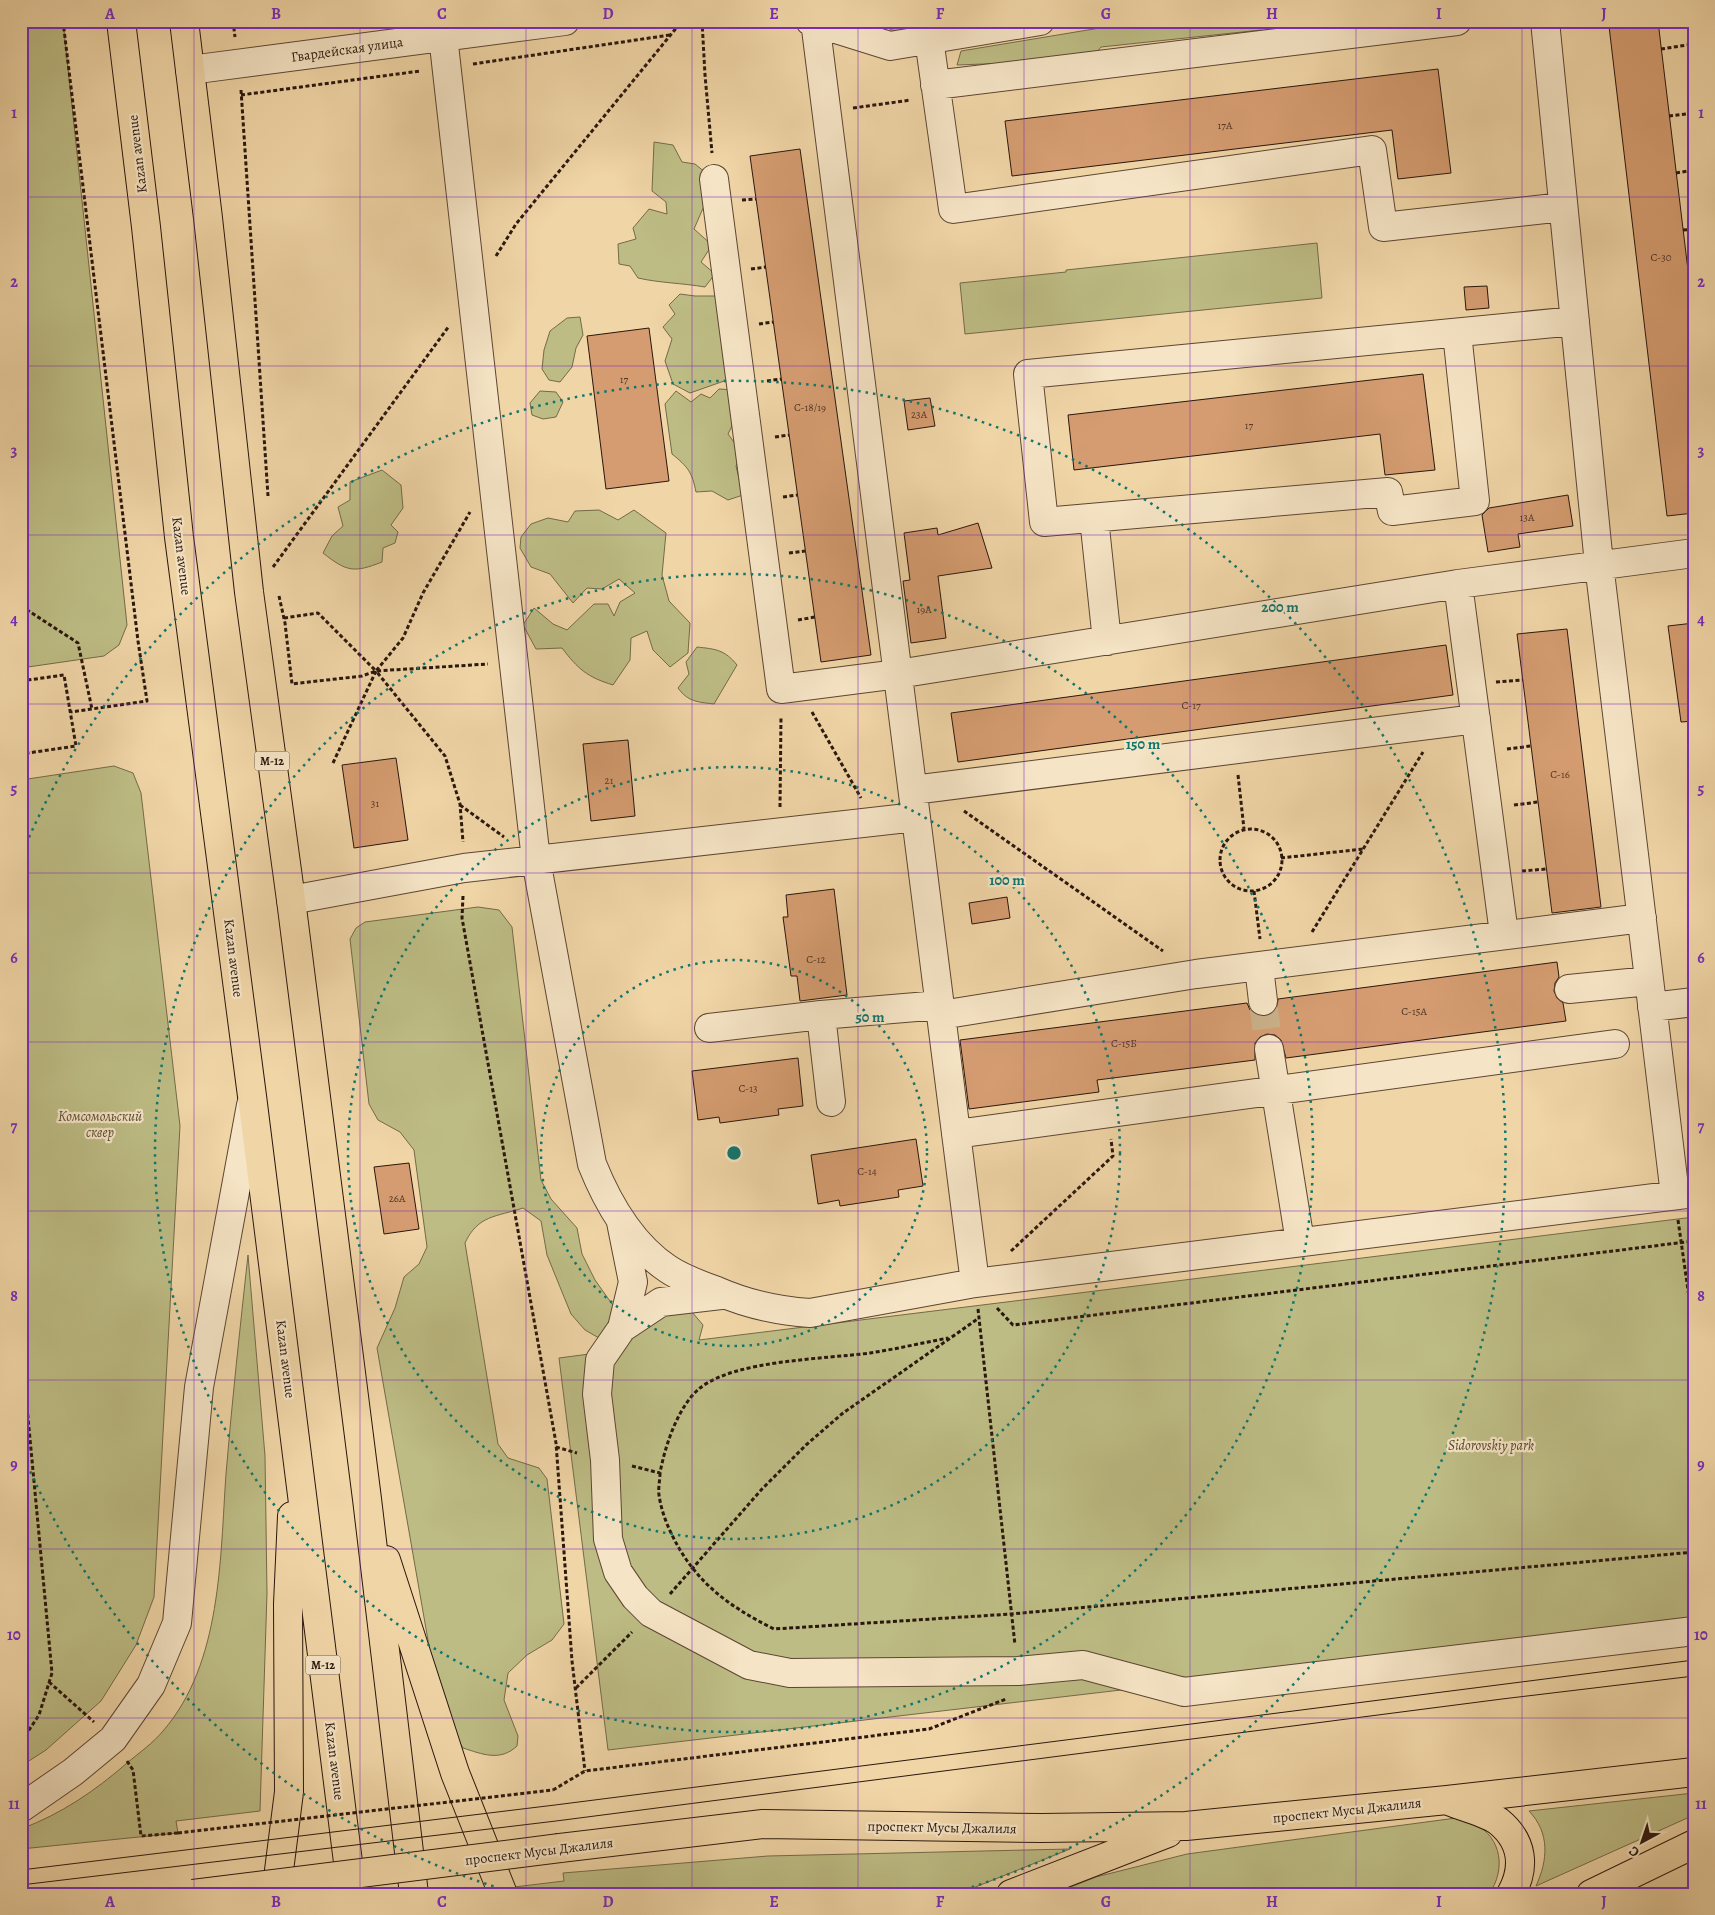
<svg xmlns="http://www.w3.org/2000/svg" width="1715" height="1915" font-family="Alegreya,serif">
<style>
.green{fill:#bdbc84;stroke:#746a48}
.building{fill:#d49c70;stroke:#2a170d}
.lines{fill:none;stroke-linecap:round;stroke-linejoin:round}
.minor-tunnel{stroke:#c8af87;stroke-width:28;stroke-dasharray:28 14;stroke-linecap:butt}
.minor-casing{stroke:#5c4633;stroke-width:30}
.major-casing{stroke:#2a170d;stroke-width:30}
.path{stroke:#2a170d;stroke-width:3;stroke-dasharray:4 2.5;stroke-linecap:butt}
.minor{stroke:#f5e4c5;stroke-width:28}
.major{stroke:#f0d5a6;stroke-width:28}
.tram{stroke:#2a170d;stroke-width:1}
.major-bridge-casing{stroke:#2a170d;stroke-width:30;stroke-linecap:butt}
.path-bridge{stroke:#2a170d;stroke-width:3;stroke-dasharray:4 2.5;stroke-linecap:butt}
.major-bridge{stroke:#f0d5a6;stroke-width:28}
.grid{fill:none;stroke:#7b2cbf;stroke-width:1;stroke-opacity:0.55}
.ring{fill:none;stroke:#0f766e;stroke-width:2.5;stroke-dasharray:2.5 5}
.labels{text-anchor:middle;stroke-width:4.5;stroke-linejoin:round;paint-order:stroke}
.number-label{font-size:11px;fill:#543826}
.shield{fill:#f5e4c5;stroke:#675444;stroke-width:1}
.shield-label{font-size:12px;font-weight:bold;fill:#2a170d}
.street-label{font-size:14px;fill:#2a170d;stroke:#f5e4c5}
.park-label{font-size:14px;font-style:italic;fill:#564931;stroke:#f5e4c5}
.centre{fill:#0f766e;stroke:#f5e4c5;stroke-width:2.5}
.ring-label{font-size:15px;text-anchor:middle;font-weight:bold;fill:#0f766e;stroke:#f5e4c5;stroke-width:4.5;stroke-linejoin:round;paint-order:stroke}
.neatline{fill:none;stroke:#7b2cbf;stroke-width:2}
.grid-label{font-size:16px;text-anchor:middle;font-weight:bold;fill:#7b2cbf}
</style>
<rect width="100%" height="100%" fill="#f0d5a6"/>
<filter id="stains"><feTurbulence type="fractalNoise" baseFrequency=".004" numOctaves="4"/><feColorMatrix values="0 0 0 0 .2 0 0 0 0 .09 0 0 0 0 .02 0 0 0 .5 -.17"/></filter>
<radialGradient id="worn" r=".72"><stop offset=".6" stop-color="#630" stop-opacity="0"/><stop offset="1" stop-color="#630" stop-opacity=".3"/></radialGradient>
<path class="green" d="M 21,21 L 63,21 L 127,625 L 119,645 L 104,656 L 21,668 Z
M 876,21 L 980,21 C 949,27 902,44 876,21 Z
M 1142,21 L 1322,21 L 1294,25 L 1288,36 L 1271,38 L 1261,30 L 1101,47 L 1090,60 L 957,65 L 961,51 Z
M 654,142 L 673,145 L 682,162 L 695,164 L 706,173 L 707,199 L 694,229 L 712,245 L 701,262 L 715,274 L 705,287 C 682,283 660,283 638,278 L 630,266 L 619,264 L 618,244 L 636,239 L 633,228 L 649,209 L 667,214 L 666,202 L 652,191 Z
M 1317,243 L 1322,298 L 965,334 L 960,283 L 1066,272 L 1066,270 Z
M 680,294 L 695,296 L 718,296 L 727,380 L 690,393 L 673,384 L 665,361 L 672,339 L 663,327 L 675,314 L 669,305 Z
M 580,317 L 583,335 L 576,348 L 572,367 L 560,382 L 549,380 L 542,369 L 544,350 L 550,331 L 567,318 Z
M 719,389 L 737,390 L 734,422 L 728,434 L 742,453 L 736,466 L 743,495 L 728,500 L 712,491 L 696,492 C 692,472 688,467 672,454 L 665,404 L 676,391 L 691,402 L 701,394 L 710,398 Z
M 540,391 L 556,392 L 563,402 L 556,417 L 543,419 L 532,415 L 530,403 Z
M 382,470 L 401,485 L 403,508 L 391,525 L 398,532 L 395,543 L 383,548 L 382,562 C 354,573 347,572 323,553 L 332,536 L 343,526 L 338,507 L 350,500 L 350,482 Z
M 599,510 L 618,520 L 634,510 L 666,533 L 662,575 L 669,601 L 690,623 L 688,653 L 670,667 L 653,650 L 647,631 L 631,638 L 630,660 L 613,685 C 587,677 578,669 562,648 L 536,649 L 523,625 L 534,608 L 553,624 L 567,630 L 594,604 L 608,604 L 614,616 L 620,602 L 635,593 L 619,579 L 602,589 L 587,588 L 573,603 L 550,574 L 531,567 L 520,548 L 521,537 L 531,524 L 548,518 L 568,522 L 575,511 Z
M 697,647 C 716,649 725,650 737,665 L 714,704 C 698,702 688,702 678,688 L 689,674 L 686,662 Z
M 114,766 L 133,773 L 141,793 L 180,1126 L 154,1597 L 136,1645 L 101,1701 L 46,1750 L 21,1766 L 21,780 Z
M 478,907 L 499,910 L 512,927 L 541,1180 L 551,1199 L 577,1228 L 582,1254 L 595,1280 L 612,1304 L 631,1317 L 671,1310 L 692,1312 L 703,1325 L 699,1340 L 1694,1217 L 1694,1623 L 608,1750 L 559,1358 L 620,1350 L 585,1330 L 571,1314 L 547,1255 L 541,1221 L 523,1208 C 496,1217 478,1215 465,1243 L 498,1444 L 508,1458 L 539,1468 L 547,1479 L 564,1624 L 552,1640 L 527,1655 L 508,1673 L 504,1700 L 518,1736 L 517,1746 C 500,1762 482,1754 463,1748 L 440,1709 L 377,1348 L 395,1308 L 404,1277 L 419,1264 L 427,1247 L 414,1150 L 400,1132 L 378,1120 L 369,1104 L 350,939 L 356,928 L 365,922 Z
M 248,1255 L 265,1456 L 267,1593 L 260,1811 L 176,1821 L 178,1833 L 21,1849 L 21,1829 C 61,1814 95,1791 127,1763 C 139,1753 153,1743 163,1731 C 222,1663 220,1558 226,1474 C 232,1401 240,1328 248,1255 Z
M 1694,1793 L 1694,1815 L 1536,1886 C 1548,1860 1550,1833 1529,1811 Z
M 1456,1818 C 1462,1820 1469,1821 1475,1824 C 1502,1838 1506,1870 1489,1894 L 1053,1894 L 1096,1877 L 1187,1854 Z
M 1070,1849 L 958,1894 L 519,1894 L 514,1887 L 564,1881 L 563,1873 L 768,1856 Z"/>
<path class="building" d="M 1649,21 L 1658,21 L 1694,320 L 1694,513 L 1667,516 L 1609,26 Z
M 1438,69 L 1451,173 L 1398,179 L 1392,130 L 1012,176 L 1005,121 Z
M 800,149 L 871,655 L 821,662 L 750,156 Z
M 1487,286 L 1489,308 L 1466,310 L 1464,287 Z
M 649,328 L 669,481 L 606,489 L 587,336 Z
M 1423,374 L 1435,470 L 1385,475 L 1380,434 L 1074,470 L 1068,415 Z
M 930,398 L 935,426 L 908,430 L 904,401 Z
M 1568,495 L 1573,526 L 1518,534 L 1520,547 L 1488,552 L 1482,515 L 1489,508 Z
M 978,523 L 992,568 L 938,576 L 946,638 L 911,643 L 903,581 L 910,580 L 904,533 L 937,528 L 938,535 Z
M 1694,623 L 1694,721 L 1681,722 L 1668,626 Z
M 1567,629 L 1601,907 L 1552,913 L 1517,634 Z
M 1446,645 L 1453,695 L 958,762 L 951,713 Z
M 628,740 L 635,816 L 591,821 L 583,744 Z
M 396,758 L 408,840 L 354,848 L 342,765 Z
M 834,889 L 847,995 L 800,1001 L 797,976 L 791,976 L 783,917 L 788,917 L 786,895 Z
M 1007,897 L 1010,918 L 972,924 L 969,903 Z
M 1557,962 L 1559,977 L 1555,983 L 1554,991 L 1557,998 L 1563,1003 L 1566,1021 L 1286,1058 L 1281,1040 L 1275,1035 L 1267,1034 L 1260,1037 L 1255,1043 L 1255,1060 L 1097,1080 L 1099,1092 L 969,1109 L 960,1040 L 1247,1003 L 1250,1010 L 1256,1015 L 1265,1016 L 1273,1013 L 1277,1008 L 1278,999 Z
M 798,1058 L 803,1106 L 778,1109 L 779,1115 L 720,1123 L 719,1117 L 698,1120 L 692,1071 Z
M 916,1139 L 923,1186 L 898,1190 L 899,1197 L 840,1206 L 839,1200 L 818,1204 L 811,1155 Z
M 409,1163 L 419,1229 L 384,1234 L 374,1167 Z"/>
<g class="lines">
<path class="minor-tunnel" d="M 1263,1001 L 1269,1049"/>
<defs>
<path id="minor" d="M 810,21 L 890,46 L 1040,21
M 815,21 L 975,1283
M 1545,21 L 1599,564 L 1675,1195
M 443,36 L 536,860 L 592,1164 C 608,1204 632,1245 668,1269 C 683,1279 700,1285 717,1291 C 747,1304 777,1311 810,1313 L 975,1283 L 1694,1193
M 929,39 L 953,209 L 1372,150 L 1383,227 L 1563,207
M 190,70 L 565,21
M 935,85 L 1457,21
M 714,179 L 781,689 L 898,674 L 1458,584 L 1694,553
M 1457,333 L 1475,501 L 1392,511 L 1388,492 L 1044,522 L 1028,374 L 1575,321
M 1094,518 L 1107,641
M 1458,584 L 1504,934
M 913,790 L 1476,719
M 291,900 L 464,868 L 916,817
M 1259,967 L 1263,1001
M 1569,989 L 1649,981
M 1652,1007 L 1694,1002
M 941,1015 L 1196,974 L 1642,918
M 709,1028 L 821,1015
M 1269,1049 L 1300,1242
M 831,1102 L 821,1015 L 940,1005
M 956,1134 L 1615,1044
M 621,1222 L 633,1282 L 622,1328 L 600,1360 L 597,1394 L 605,1460 L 608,1539 L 618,1572 L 635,1597 L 651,1613 L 749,1665 L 790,1673 L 1018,1671 L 1083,1665 L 1184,1692 L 1694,1631
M 622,1328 L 661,1302 L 721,1295
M 21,1808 L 73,1772 L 113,1739 L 151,1685 L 177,1623 L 199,1387 L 251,1105"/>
<path id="major" d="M 121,21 L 146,227 L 179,537 L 252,1096 L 352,1894
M 184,21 L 208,218 L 249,592 L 291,900 L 367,1499 L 414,1894
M 386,1560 L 455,1773 L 503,1894
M 1451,1802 C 1464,1807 1487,1813 1498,1821 C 1523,1841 1526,1867 1511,1894
M 560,1848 L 763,1824 L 1042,1828 L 1186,1826 L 1447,1800 L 1694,1772
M 276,1894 L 289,1792 L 288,1604 L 292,1516
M 1011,1894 L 1168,1833
M 1591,1894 L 1694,1844"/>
</defs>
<use href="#minor" class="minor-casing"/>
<use href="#major" class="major-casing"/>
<path class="path" d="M 63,21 L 138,641 L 147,701 L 71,712
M 233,21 L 235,37
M 702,21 L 705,75 L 712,153
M 1661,49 L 1694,44
M 473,64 L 670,35
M 241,90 L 268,496
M 241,95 L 420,71
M 853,108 L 911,100
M 1669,116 L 1694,113
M 1676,173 L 1694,170
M 742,200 L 756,199
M 1683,230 L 1694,229
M 496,256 L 516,224 L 682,21
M 751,269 L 766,267
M 1689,284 L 1694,284
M 759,324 L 773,322
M 767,381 L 781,379
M 775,437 L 789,435
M 783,497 L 797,495
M 789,553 L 805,551
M 273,567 L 449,326
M 279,596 L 285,623 L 292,684 L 362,676 L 376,671 L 488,664
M 21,606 L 78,643 L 92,709
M 284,618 L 318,613 L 376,671 L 403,638 L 423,593 L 470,512
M 798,620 L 815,617
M 21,681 L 64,675 L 76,746 L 21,754
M 1496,682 L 1523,680
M 812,712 L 861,798
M 1507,749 L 1531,746
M 333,763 L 376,671 L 445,756 L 460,804 L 463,842
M 1238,775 L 1244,829
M 460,805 L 504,837
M 1514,805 L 1538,802
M 780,807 L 781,716
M 964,811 L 1163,951
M1220 860a31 31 0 1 1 62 0a31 31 0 1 1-62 0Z
M 1281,858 L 1363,849
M 1522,871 L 1546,869
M 1254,891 L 1260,939
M 463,896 L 462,918 L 556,1443 L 572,1661 L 585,1771
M 1312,932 L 1423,752
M 1678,1220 L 1694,1332
M 1011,1251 L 1113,1156 L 1111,1139
M 997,1308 L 1013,1325 L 1694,1241
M 978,1309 L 1015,1645
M 21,1343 L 52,1673 L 39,1715 L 21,1742
M 556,1447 L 577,1453
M 632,1466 L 660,1473 C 665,1446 678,1406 700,1388 C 735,1360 825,1359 870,1353 C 896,1349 922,1343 948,1338
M 660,1473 C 660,1480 658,1488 659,1495 C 661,1509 666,1523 672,1535 C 695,1582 728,1606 774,1629 L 1011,1614 L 1694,1552
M 670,1594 L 762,1489 L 806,1445 L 843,1413 L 979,1318
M 49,1682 L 94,1722
M 576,1688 L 632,1632
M 127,1761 L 133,1770 L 141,1836 L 178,1833
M 553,1790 L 585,1771 L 929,1729 L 1006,1699"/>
<use href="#minor" class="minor"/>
<use href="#major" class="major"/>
<path class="tram" d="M 21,1870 L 555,1805 L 1694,1660
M 21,1885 L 556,1821 L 1502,1699 L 1694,1676"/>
<defs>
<path id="major-bridge" d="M 193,1894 L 560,1848"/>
</defs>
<use href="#major-bridge" class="major-bridge-casing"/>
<path class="path-bridge" d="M 178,1833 L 553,1790"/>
<use href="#major-bridge" class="major-bridge"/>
</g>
<path class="grid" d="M 194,21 L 194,1894M 360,21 L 360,1894M 526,21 L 526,1894M 692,21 L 692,1894M 858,21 L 858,1894M 1024,21 L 1024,1894M 1190,21 L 1190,1894M 1356,21 L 1356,1894M 1522,21 L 1522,1894M 21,197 L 1694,197M 21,366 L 1694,366M 21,535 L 1694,535M 21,704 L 1694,704M 21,873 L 1694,873M 21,1042 L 1694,1042M 21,1211 L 1694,1211M 21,1380 L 1694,1380M 21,1549 L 1694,1549M 21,1718 L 1694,1718"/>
<g class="ring">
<circle cx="734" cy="1153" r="193"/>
<circle cx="734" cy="1153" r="386"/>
<circle cx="734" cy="1153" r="579"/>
<path d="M515 1893A772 772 0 0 1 23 1455M23 851A772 772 0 1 1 953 1893"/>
</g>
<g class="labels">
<g class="number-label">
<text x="1225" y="129">17А</text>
<text x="1661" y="261">С-30</text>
<text x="624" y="383">17</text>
<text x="810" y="411">С-18/19</text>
<text x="919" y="418">23А</text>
<text x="1249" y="429">17</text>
<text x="1527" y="521">13А</text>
<text x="924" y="613">19А</text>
<text x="1191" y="709">С-17</text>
<text x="1560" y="778">С-16</text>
<text x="609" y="784">21</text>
<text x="375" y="807">31</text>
<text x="816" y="963">С-12</text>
<text x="1414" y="1015">С-15А</text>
<text x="1124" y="1047">С-15Б</text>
<text x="748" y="1092">С-13</text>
<text x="867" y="1175">С-14</text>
<text x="397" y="1202">26А</text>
</g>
<g class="shield">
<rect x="254.5" y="751.5" width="35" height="19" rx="4"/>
<rect x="305.5" y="1655.5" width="35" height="19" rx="4"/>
</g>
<g class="shield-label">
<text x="272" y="765">М-12</text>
<text x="323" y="1669">М-12</text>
</g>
<g class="street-label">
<text transform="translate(347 49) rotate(-8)" y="5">Гвардейская улица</text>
<text transform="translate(137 154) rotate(-97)" y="5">Kazan avenue</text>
<text transform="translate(182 556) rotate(83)" y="5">Kazan avenue</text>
<text transform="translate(234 958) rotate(83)" y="5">Kazan avenue</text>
<text transform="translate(286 1359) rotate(83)" y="5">Kazan avenue</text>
<text transform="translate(335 1761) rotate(83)" y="5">Kazan avenue</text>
<text transform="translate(1347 1810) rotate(-6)" y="5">проспект Мусы Джалиля</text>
<text transform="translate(942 1827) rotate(1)" y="5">проспект Мусы Джалиля</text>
<text transform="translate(539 1851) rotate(-7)" y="5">проспект Мусы Джалиля</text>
</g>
<g class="park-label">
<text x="100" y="1121">Комсомольский<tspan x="100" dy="16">сквер</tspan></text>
<text x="1491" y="1450">Sidorovskiy park</text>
</g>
</g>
<circle cx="734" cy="1153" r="8" class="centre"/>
<g class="ring-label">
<text x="1280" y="612">200 m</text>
<text x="1143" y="749">150 m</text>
<text x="1007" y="885">100 m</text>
<text x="870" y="1022">50 m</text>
</g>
<rect width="1715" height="1915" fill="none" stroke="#f0d5a6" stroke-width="55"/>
<g transform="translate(1642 1842) rotate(220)" stroke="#f5e4c5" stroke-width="4" paint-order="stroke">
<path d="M0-4L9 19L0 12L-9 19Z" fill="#2a170d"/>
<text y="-8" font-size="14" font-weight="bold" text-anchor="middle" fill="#2a170d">С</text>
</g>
<rect x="28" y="28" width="1660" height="1860" class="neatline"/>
<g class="grid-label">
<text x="110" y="19">A</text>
<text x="276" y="19">B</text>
<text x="442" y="19">C</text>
<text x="608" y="19">D</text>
<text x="774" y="19">E</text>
<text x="940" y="19">F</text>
<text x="1106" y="19">G</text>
<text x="1272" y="19">H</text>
<text x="1439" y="19">I</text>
<text x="1604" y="19">J</text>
<text x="14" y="118">1</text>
<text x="1701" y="118">1</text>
<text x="14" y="287">2</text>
<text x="1701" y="287">2</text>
<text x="14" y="456">3</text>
<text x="1701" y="456">3</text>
<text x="14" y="625">4</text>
<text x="1701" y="625">4</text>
<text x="14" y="794">5</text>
<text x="1701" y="794">5</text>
<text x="14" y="963">6</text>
<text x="1701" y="963">6</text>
<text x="14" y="1132">7</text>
<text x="1701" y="1132">7</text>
<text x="14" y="1301">8</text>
<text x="1701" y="1301">8</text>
<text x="14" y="1470">9</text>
<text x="1701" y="1470">9</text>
<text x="14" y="1640">10</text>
<text x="1701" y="1640">10</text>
<text x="14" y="1809">11</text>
<text x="1701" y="1809">11</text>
<text x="110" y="1907">A</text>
<text x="276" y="1907">B</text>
<text x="442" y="1907">C</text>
<text x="608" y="1907">D</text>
<text x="774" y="1907">E</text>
<text x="940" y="1907">F</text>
<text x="1106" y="1907">G</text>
<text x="1272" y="1907">H</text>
<text x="1439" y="1907">I</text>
<text x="1604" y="1907">J</text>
</g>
<rect width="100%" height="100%" filter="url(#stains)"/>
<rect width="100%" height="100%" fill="url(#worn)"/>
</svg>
